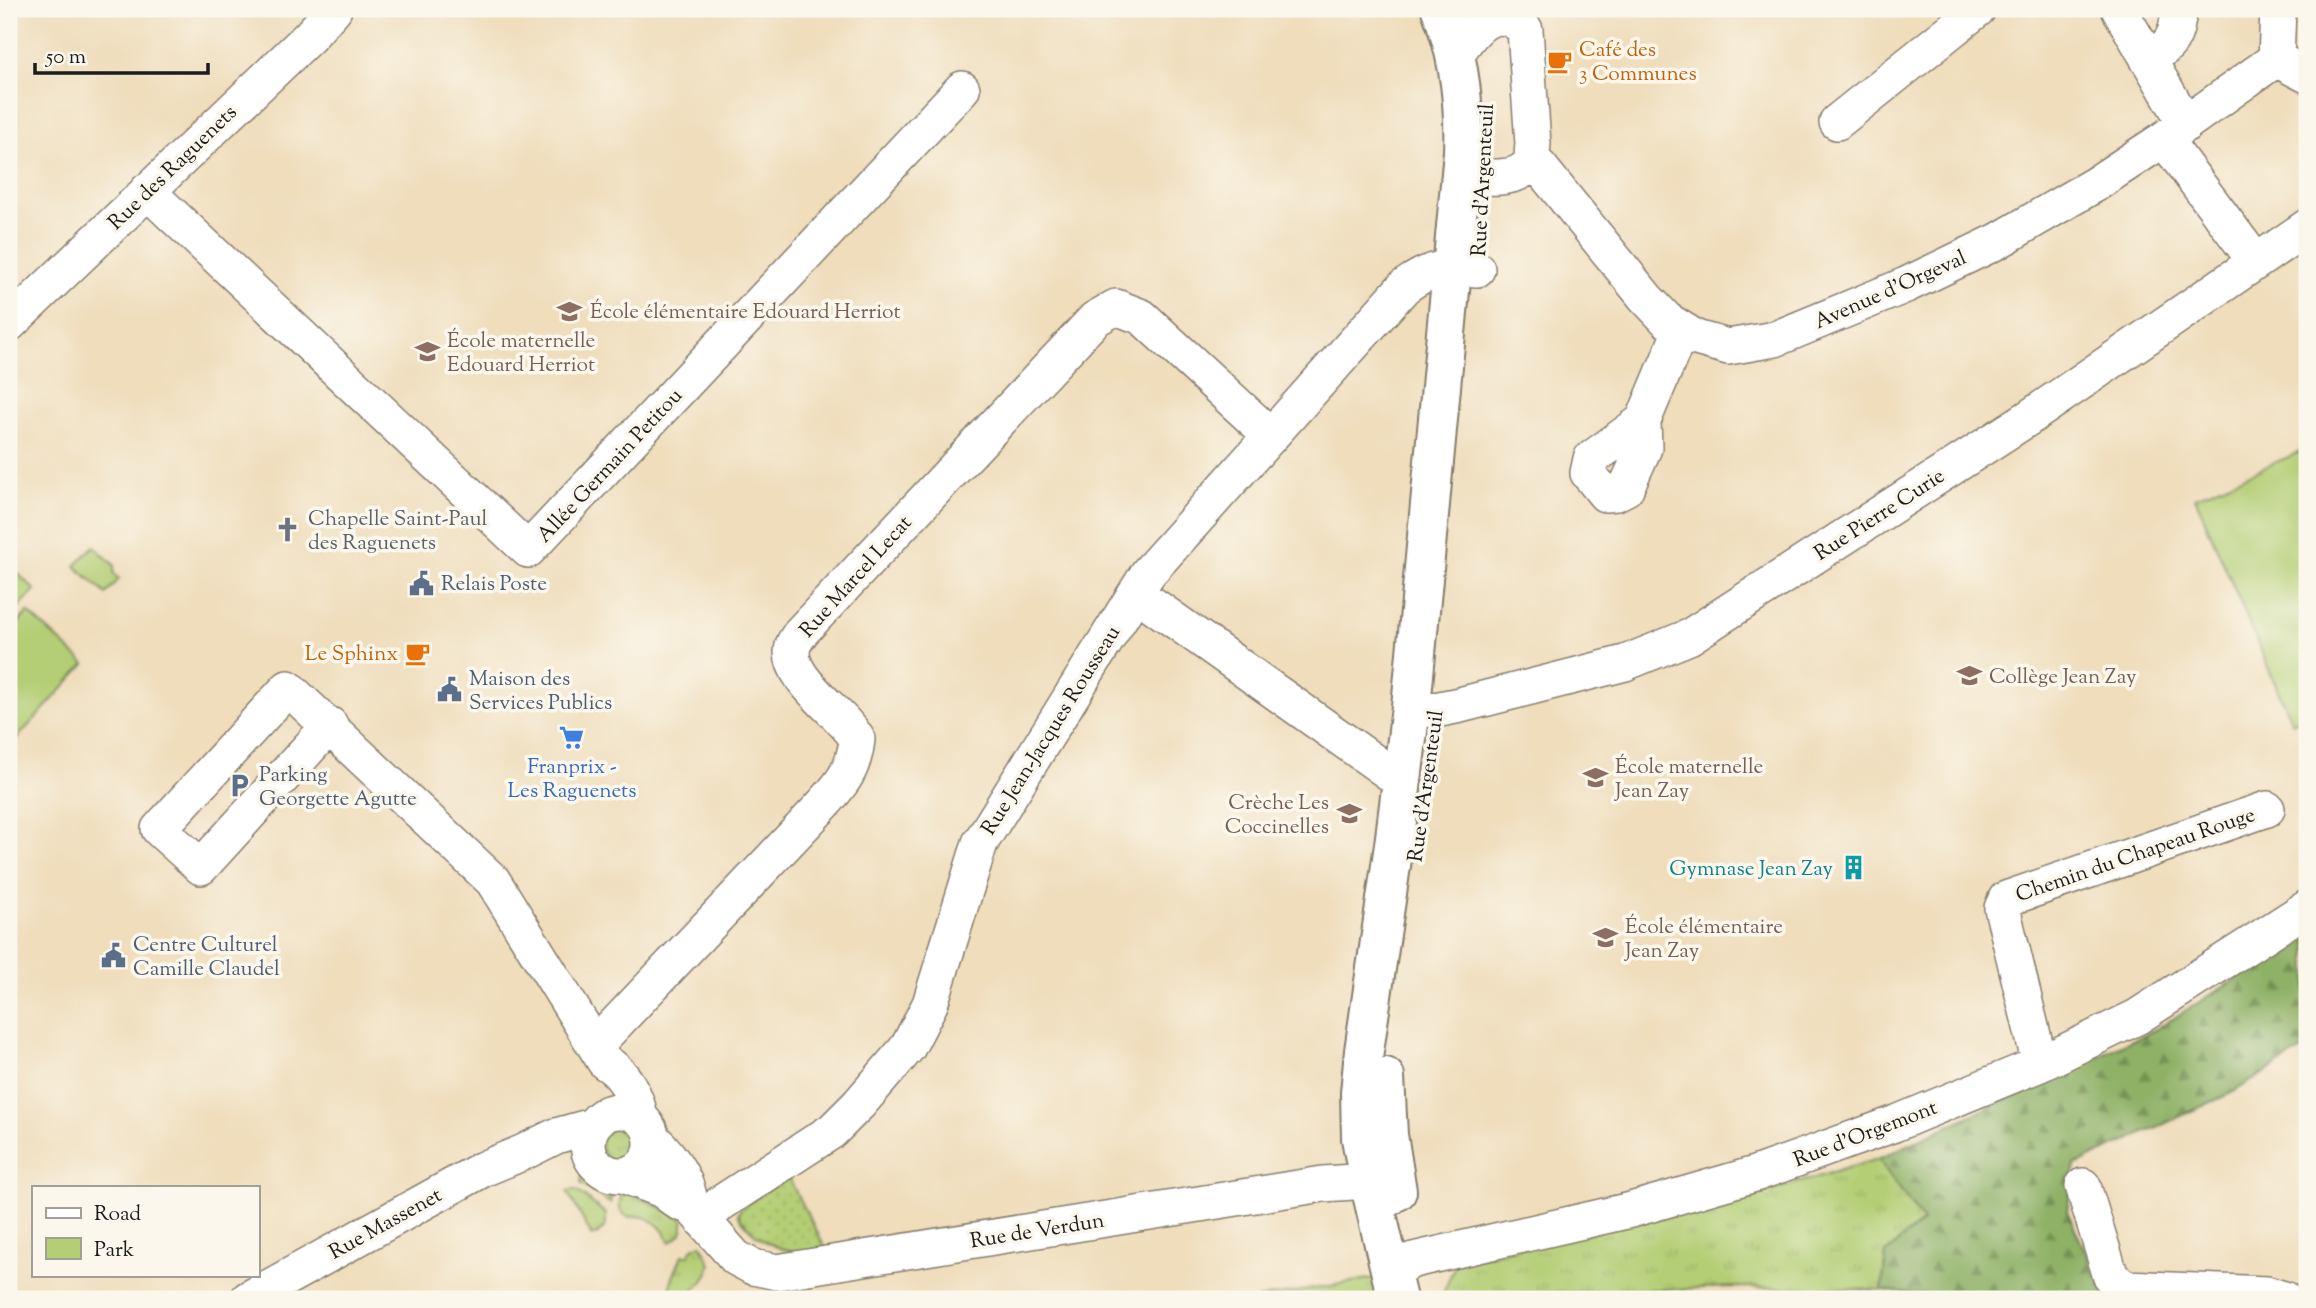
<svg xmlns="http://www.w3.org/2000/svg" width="2316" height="1308" font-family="'Sorts Mill Goudy',serif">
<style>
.grass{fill:url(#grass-tufts);stroke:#687548;stroke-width:2}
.forest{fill:url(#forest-firs);stroke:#556641;stroke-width:2}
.park{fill:#b3ce75;stroke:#687548;stroke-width:2}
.garden{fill:url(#garden-dots);stroke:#687548;stroke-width:2}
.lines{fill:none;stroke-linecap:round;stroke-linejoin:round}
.minor-casing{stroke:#867c6c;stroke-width:38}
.major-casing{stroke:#867c6c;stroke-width:42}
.minor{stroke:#fff;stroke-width:35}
.major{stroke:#fff;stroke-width:38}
.labels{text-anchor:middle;stroke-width:7;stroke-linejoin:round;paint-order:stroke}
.food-label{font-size:21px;fill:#c56008;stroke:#fbf7ec;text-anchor:start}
.street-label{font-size:21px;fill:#1c1c1c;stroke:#fbf7ec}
.education-label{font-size:21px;fill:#785e54;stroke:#fbf7ec;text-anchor:start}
.worship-label{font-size:21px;fill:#5b616d;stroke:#fbf7ec;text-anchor:start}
.service-label{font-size:21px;fill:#4e5e75;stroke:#fbf7ec;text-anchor:start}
.shop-label{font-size:21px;fill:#366cbe;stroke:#fbf7ec}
.culture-label{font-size:21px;fill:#0d838f;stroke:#fbf7ec;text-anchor:end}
</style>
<defs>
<pattern id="grass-tufts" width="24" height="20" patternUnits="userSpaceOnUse" patternTransform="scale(1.75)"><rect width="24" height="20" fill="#b3ce75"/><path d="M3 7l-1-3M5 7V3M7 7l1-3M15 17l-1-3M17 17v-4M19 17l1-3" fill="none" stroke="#99b065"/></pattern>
<pattern id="forest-firs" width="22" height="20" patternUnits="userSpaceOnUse" patternTransform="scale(1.75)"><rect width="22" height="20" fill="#8eb166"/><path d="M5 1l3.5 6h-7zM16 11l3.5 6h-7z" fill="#738f53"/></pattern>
<pattern id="garden-dots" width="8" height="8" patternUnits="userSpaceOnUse" patternTransform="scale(1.75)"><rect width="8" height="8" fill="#b3ce75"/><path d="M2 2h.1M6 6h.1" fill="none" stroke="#99b065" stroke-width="1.8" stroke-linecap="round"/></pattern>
</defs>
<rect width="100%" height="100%" fill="#fbf7ec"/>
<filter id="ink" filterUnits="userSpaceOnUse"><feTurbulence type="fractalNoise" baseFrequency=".0143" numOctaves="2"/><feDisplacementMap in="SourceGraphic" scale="14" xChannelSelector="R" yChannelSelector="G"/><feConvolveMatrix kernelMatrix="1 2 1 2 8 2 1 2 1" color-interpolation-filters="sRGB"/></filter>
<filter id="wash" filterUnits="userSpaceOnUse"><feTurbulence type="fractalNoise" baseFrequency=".00686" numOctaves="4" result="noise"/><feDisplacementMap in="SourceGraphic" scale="28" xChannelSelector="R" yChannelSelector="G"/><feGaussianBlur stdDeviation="1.57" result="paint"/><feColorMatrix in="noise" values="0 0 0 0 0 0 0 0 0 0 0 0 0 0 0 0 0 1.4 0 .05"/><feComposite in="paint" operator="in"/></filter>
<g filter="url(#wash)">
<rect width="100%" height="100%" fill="#efddbb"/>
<path class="grass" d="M601 1145a19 19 0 1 1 38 0a19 19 0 1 1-38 0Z
M 1878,1159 L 1923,1221 L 1886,1253 L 1882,1290 L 1735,1287 L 1521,1294 L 1482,1299 L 1441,1299 L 1456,1262 L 1746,1198 Z
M 582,1172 L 610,1182 L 613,1190 L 610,1203 L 581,1184 Z
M 570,1190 L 576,1190 L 606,1214 L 606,1225 L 598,1234 L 592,1236 L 567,1191 Z
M 625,1190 L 683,1219 C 684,1231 681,1237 670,1242 C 663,1228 652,1216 635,1216 C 629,1216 630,1219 625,1215 C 616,1210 620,1197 625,1190 Z
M 701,1244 L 711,1264 C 706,1282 694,1295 674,1293 L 671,1290 L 671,1282 L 682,1255 L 689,1255 L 693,1248 Z
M 1380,1277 L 1382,1299 L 1257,1299 Z"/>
<path class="forest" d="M 2307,935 L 2307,1047 L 2233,1092 L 2075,1165 L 2067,1211 L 2107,1299 L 1973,1299 L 1882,1290 L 1886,1253 L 1923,1221 L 1878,1159 L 2156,1029 Z"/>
<path class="park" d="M 2307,449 L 2307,716 L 2292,723 L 2195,497 Z
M 94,546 L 114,565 L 114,574 L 119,579 L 106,594 L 75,566 Z
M 9,565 L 35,590 L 9,617 Z
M 28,612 L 85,664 L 9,747 L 9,633 Z"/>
<path class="garden" d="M 788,1177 L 827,1251 C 794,1258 756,1245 738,1214 L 741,1208 Z"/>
</g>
<g filter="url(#ink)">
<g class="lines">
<defs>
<path id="minor" d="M 2119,9 L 2186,124
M 1456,55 C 1473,29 1495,0 1525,30 L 1533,144 C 1532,148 1533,157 1531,161 C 1520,183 1480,177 1461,175
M 2276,59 L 2307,75
M 2148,60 C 2172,45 2177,37 2179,9
M 1837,122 L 1978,9
M 2164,139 L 2256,262
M 1531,161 L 1539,166 L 1646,298 L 1667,320 L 1696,338 L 1728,347 L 1775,339 L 1906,285 L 1998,241 L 2094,185 L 2164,139 L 2276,59 L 2278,9
M 147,191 L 528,550 L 962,89
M 9,324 L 309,37 L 334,9
M 1643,421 L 1644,448 L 1626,488 L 1616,493 L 1605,494 L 1588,473 L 1591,459 L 1643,421 L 1681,330
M 1136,593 L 1401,781
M 1411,707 L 1435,710 L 1460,705 L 1625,663 L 1689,637 L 2027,419 L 2307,227
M 330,725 L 201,867 L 159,829 L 288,688 L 493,881 L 605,1062 C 624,1073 637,1096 640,1118
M 593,1043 L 606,1034 L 818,810 C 839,787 854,772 857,739 C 843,713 784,677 793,646 C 794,641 799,636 801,632 L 1095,319 L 1116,307 L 1142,317 L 1270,435
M 2040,1064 L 2002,908 L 2006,899 L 2267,809
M588 1143a32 32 0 1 1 64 0a32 32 0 1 1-64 0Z
M 652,1138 C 672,1157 688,1179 691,1207
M 625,1176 L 662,1190 L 678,1202 L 691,1207 L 736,1258 L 753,1267 L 777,1272 L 1323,1184 L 1369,1181 L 1391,1197
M 2083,1186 L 2111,1277 L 2125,1288 L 2267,1294 L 2284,1299
M 703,1221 L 721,1203 L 832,1131 L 859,1104 L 908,1047 L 930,1004 L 980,843 L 1148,573 L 1404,287 C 1430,268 1445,266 1477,269
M 1391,1276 L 1403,1265 L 1413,1260 L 1631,1210 L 1755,1174 L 1894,1124 L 2040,1064 L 2137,1017 L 2307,908
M 248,1299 L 483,1169 L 524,1152 L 556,1136 L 592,1126"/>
<path id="major" d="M 1385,1077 L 1388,1135 L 1397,1191
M 1397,1299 L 1369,1181 L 1361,1138 L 1360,1093 L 1364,1051 L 1394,845 L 1411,707 L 1463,152 C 1465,102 1459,55 1441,9"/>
</defs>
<use href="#minor" class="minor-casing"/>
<use href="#major" class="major-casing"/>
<use href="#minor" class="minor"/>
<use href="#major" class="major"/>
</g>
</g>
<defs>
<symbol id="cafe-bare" viewBox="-9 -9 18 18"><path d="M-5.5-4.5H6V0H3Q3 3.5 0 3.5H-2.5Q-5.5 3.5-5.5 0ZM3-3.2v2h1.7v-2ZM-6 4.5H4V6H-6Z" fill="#e8710a" stroke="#fbf7ec" stroke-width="2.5" paint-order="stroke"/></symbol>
<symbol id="school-bare" viewBox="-9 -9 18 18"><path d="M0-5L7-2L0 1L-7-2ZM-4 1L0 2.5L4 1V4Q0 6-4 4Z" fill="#8d6e63" stroke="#fbf7ec" stroke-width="2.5" paint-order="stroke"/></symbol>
<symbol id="church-bare" viewBox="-9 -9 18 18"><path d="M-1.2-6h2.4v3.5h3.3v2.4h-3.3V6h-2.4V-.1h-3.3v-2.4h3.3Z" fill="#6b7280" stroke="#fbf7ec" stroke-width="2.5" paint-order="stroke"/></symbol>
<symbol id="civic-bare" viewBox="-9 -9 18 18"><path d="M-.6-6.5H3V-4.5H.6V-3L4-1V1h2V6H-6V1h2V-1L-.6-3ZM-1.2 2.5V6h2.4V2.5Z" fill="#5c6f8a" stroke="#fbf7ec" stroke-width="2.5" paint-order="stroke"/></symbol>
<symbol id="supermarket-bare" viewBox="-9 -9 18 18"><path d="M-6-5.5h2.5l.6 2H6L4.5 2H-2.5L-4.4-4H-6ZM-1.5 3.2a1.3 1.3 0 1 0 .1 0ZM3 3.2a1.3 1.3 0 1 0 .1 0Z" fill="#3f7fe0" stroke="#fbf7ec" stroke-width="2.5" paint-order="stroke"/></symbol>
<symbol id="parking-bare" viewBox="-9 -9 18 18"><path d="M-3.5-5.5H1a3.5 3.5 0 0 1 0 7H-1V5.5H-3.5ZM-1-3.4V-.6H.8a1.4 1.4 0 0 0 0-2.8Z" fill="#5c6f8a" stroke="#fbf7ec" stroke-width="2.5" paint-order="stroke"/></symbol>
<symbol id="building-bare" viewBox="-9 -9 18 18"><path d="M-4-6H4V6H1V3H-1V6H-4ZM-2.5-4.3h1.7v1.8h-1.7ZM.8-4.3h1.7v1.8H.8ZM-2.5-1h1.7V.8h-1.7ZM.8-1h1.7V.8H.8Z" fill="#0f9aa8" stroke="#fbf7ec" stroke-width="2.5" paint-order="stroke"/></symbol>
</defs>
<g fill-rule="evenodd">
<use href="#cafe-bare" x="1542" y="44" width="35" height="35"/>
<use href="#school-bare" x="552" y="294" width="35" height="35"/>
<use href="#school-bare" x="410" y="334" width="35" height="35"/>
<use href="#church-bare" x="270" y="512" width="35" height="35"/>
<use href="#civic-bare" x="404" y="566" width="35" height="35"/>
<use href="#cafe-bare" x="400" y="636" width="35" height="35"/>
<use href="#school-bare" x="1952" y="658" width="35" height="35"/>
<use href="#civic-bare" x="432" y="672" width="35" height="35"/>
<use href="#supermarket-bare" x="554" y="720" width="35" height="35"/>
<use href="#school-bare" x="1578" y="760" width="35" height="35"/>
<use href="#parking-bare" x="222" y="768" width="35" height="35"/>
<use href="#school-bare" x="1332" y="796" width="35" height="35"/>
<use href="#building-bare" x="1836" y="850" width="35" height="35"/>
<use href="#school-bare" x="1588" y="920" width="35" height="35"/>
<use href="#civic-bare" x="96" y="938" width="35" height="35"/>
</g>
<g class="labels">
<g class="food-label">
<text x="1579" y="56">Café des<tspan x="1579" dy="24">3 Communes</tspan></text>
<text x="398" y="660" text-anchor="end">Le Sphinx</text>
</g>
<g class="street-label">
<text transform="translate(172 167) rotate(-44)" y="7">Rue des Raguenets</text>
<text transform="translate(1482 180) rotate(-87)" y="7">Rue d'Argenteuil</text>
<text transform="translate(1890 289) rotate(-24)" y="7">Avenue d'Orgeval</text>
<text transform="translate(609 465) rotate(-47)" y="7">Allée Germain Petitou</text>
<text transform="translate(1879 514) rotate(-33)" y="7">Rue Pierre Curie</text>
<text transform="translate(855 576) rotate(-48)" y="7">Rue Marcel Lecat</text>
<text transform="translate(1050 730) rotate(-58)" y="7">Rue Jean-Jacques Rousseau</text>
<text transform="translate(1425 786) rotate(-82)" y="7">Rue d'Argenteuil</text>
<text transform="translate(2135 854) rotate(-19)" y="7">Chemin du Chapeau Rouge</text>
<text transform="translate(1865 1133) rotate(-21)" y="7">Rue d'Orgemont</text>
<text transform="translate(385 1223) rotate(-29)" y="7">Rue Massenet</text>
<text transform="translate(1037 1230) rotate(-9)" y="7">Rue de Verdun</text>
</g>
<g class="education-label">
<text x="590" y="318">École élémentaire Edouard Herriot</text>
<text x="447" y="347">École maternelle<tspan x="447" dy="24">Edouard Herriot</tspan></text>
<text x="1989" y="683">Collège Jean Zay</text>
<text x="1615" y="773">École maternelle<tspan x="1615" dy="24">Jean Zay</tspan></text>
<text x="1329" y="809" text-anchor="end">Crèche Les<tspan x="1329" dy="24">Coccinelles</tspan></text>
<text x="1625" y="933">École élémentaire<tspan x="1625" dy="24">Jean Zay</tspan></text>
</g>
<g class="worship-label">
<text x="308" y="525">Chapelle Saint-Paul<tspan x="308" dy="24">des Raguenets</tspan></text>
</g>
<g class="service-label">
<text x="441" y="590">Relais Poste</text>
<text x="469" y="685">Maison des<tspan x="469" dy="24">Services Publics</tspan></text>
<text x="259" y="781">Parking<tspan x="259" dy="24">Georgette Agutte</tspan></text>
<text x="133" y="951">Centre Culturel<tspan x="133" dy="24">Camille Claudel</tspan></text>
</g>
<g class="shop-label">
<text x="572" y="773">Franprix -<tspan x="572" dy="24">Les Raguenets</tspan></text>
</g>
<g class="culture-label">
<text x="1833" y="875">Gymnase Jean Zay</text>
</g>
</g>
<rect width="2316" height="1308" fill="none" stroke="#fbf7ec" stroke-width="35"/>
<rect x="32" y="1186" width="228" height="91" fill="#fbf7ec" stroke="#a29f99" stroke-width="2"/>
<rect x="46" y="1208" width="35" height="10" fill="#ffffff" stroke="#a29f99" stroke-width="2"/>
<text x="94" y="1220" font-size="21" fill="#1c1c1c">Road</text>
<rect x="46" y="1238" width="35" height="21" fill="#b3ce75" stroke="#a29f99" stroke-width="2"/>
<text x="94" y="1256" font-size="21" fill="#1c1c1c">Park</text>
<path d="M35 63v10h173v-10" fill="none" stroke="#1c1c1c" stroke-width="3.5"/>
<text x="46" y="63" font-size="21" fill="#1c1c1c" stroke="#fbf7ec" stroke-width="5" paint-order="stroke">50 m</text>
</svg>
